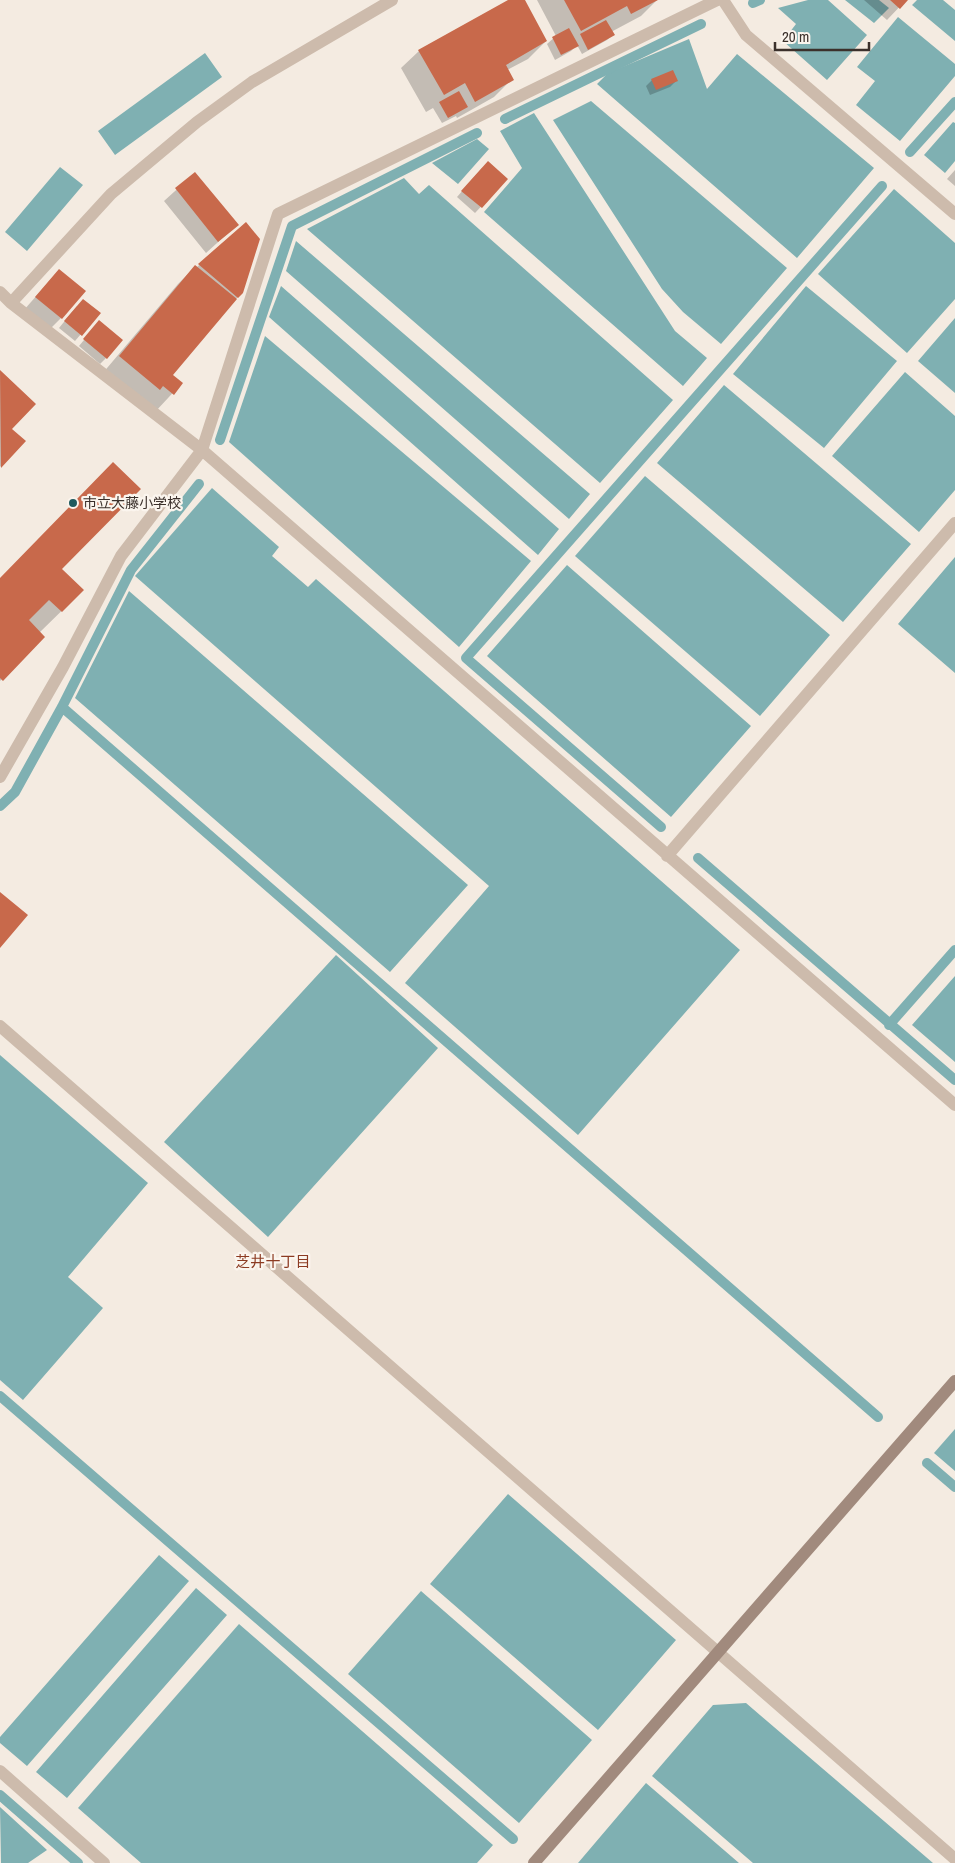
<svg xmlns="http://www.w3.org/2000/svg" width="955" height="1863" font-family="'Archivo Narrow','Noto Sans JP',sans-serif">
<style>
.water{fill:#7fb0b2}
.shadow{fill:#0003}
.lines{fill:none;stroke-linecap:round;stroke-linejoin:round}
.stream{stroke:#7fb0b2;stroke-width:10}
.building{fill:#c8694b}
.street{stroke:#cdbbac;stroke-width:12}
.secondary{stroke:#a18a7d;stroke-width:12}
.poi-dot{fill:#1f5a5e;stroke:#fbf5ee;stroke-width:2}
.labels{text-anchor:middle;stroke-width:4.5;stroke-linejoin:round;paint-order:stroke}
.poi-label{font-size:14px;fill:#3b302b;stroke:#fbf5ee;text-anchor:start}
.neighbourhood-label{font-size:15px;fill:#8c3b22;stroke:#fbf5ee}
</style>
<rect width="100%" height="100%" fill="#f4ebe1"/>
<path class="water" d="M 808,0 L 828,0 L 867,35 L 827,80 L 783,41 L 796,24 L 778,8 Z
M 845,0 L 879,0 L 889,8 L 874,23 Z
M 917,0 L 943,0 L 955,10 L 955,41 L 912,5 Z
M 898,17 L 955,64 L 955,76 L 900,141 L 856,105 L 875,81 L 857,67 Z
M 689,39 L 707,89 L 737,54 L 874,168 L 797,258 L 597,84 L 608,73 Z
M 205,53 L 222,77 L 115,155 L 98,131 Z
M 591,101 L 787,268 L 721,344 L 683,312 L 662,289 L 553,120 Z
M 534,113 L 675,331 L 707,358 L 683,386 L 484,212 L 522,168 L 500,131 Z
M 953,122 L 955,123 L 955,161 L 945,173 L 924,155 Z
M 477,139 L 489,149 L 458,184 L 432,163 Z
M 60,167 L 83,185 L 27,251 L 5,232 Z
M 404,178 L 419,194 L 429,185 L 673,400 L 600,483 L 307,229 Z
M 894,189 L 955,243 L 955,299 L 907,353 L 818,274 Z
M 296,241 L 590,494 L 569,519 L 286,271 Z
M 281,286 L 559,529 L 538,555 L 269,317 Z
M 806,286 L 897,361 L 824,448 L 733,374 Z
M 955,318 L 955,393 L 918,361 Z
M 265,336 L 531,561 L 459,647 L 229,442 Z
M 905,372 L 955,416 L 955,490 L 919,532 L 832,456 Z
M 724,385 L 911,544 L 843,622 L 657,463 Z
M 645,476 L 830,635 L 760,716 L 575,556 Z
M 212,488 L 279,547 L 272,556 L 308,587 L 316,579 L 740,950 L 578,1135 L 405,983 L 489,886 L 135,576 Z
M 955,557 L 955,673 L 898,624 Z
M 567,565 L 751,726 L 671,817 L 487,656 Z
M 129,591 L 468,885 L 390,972 L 75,698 Z
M 336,955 L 438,1048 L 268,1237 L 164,1142 Z
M 955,976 L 955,1062 L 912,1025 Z
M 0,1055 L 148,1183 L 68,1277 L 103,1308 L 23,1400 L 0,1380 Z
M 955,1429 L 955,1471 L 934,1453 Z
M 508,1494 L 676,1640 L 598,1730 L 430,1584 Z
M 159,1555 L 189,1581 L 27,1766 L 0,1743 L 0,1737 Z
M 196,1588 L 227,1615 L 67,1798 L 36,1772 Z
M 421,1591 L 592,1740 L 519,1823 L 348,1674 Z
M 239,1624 L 493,1845 L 477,1863 L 141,1863 L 78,1808 Z
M 746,1703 L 933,1863 L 753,1863 L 652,1776 L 713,1705 Z
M 646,1783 L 739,1863 L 578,1863 Z
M 0,1807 L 47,1850 L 28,1863 L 1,1863 Z"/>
<path class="shadow" d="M 510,0 L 523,0 L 546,41 L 528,59 L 507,70 L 512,79 L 494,97 L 457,118 L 456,116 L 442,123 L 433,108 L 426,112 L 401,68 L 419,51 Z
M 537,0 L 657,0 L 641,16 L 611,32 L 613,35 L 607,40 L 582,54 L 577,45 L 571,51 L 555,60 L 547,44 L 556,36 Z
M 864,0 L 906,0 L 887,20 Z
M 652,80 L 676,81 L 670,87 L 650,95 L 646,86 Z
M 482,168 L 507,179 L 475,213 L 457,197 Z
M 955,170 L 955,186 L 947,179 Z
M 195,173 L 237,225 L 206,253 L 164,201 Z
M 245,224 L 242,292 L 172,375 L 182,383 L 155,412 L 102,374 L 178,284 L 196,266 L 197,267 Z
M 59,270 L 61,318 L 49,330 L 24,310 Z
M 77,306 L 99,313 L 75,341 L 59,328 Z
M 94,328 L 106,358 L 100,364 L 79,346 Z
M 0,371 L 35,404 L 11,429 L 24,441 L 0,467 Z
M 60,569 L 82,591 L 39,633 L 44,637 L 0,681 L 0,579 Z"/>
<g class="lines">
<path class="stream" d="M 753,3 L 760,0
M 505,119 L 701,24
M 910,152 L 955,102
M 220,440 L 292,226 L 477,133
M 62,707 L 878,1417
M 0,806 L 15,792 L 62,707 L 131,570 L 199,484
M 661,827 L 466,658 L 882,186
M 698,858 L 955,1080
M 889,1025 L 955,950
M 0,1396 L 513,1839
M 927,1463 L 955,1487
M 0,1795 L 78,1863"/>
</g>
<path class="building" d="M 508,0 L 525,0 L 547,41 L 506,65 L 514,80 L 475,102 L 465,83 L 444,95 L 418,50 Z
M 564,0 L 658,0 L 631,14 L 627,6 L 581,31 Z
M 890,0 L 908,0 L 900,9 Z
M 606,20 L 615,35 L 588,50 L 580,34 Z
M 569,28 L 579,46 L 561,55 L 552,37 Z
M 673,70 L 678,81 L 656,90 L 651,79 Z
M 459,91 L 468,107 L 448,118 L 439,102 Z
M 488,161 L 508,179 L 482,208 L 461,191 Z
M 195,172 L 239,225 L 218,242 L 175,188 Z
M 246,222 L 260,239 L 243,293 L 238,298 L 198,264 Z
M 195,265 L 237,299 L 173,375 L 183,383 L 174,395 L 163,386 L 160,390 L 119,356 Z
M 59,269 L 86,291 L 62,319 L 35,297 Z
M 83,299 L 101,313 L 82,336 L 64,321 Z
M 99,320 L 123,340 L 107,359 L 83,339 Z
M 0,370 L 36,404 L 12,429 L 26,441 L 1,468 Z
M 113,462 L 141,489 L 62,569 L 84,590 L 62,612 L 49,600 L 29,620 L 45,637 L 3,681 L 0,678 L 0,578 Z
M 0,892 L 28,915 L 0,948 Z"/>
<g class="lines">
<path class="street" d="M 723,0 L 746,35 L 955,214
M 0,292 L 11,303 L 202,450 L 955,1105
M 11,303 L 111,194 L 197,122 L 252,82 L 392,0
M 0,777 L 63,667 L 121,556 L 202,450 L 278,214 L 717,0
M 667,856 L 955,523
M 0,1026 L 955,1859
M 0,1771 L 104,1863"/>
<path class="secondary" d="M 534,1863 L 955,1381"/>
</g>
<circle class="poi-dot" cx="73" cy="503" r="5"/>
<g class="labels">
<g class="poi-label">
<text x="83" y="508">市立大藤小学校</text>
</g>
<g class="neighbourhood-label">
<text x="273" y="1267">芝井十丁目</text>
</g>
</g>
<path d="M775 42v8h94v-8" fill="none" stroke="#3b302b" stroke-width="2.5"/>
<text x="782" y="42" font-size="15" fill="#3b302b" stroke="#fbf5ee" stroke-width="4" paint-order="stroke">20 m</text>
</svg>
